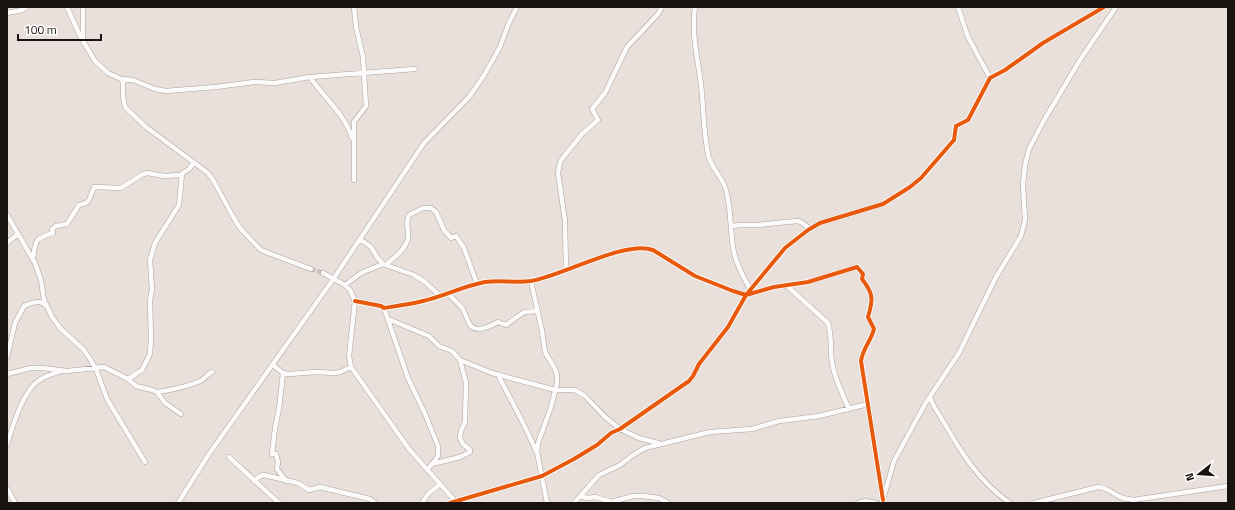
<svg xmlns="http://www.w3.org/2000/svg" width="1235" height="510" font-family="'Titillium Web',sans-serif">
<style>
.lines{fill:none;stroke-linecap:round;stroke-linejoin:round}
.minor-tunnel{stroke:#cac1bd;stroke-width:4.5;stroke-dasharray:4.5 2;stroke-linecap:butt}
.minor-casing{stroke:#aaa39e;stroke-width:5.5}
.minor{stroke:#fcfafa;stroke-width:4.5}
.cycleway-casing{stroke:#fff;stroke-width:6}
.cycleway{stroke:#e8590c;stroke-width:4}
</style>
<rect width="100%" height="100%" fill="#e9e0db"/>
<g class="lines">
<path class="minor-tunnel" d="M 311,269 L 323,273"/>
<defs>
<path id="minor" d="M 67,7 L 80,36 L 95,61 L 108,73 L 121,79 L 123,82 L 123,96 L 125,107 L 146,127 L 208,173 L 213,180 L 235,220 L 240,228 L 252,241 L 261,250 L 271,254 L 311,269
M 83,7 L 83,41
M 354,7 L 356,27 L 363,57 L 366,106 L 354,122 L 354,180
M 695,7 C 691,34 698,59 701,85 C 704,109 703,134 709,158 C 713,170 723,178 726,190 C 731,208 730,228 733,247 C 735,262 743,276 750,289
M 958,7 L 968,37 L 990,78
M 7,13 L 22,10 L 27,7
M 310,77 C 324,98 345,114 352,138
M 121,79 L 133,80 L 155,89 L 166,91 L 216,87 L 254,82 L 275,83 L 310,77 L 415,69
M 7,215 L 35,263 L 41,280 L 44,300 L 52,317 L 60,328 L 84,350 L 90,359 L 96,369 L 107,399 L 145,462
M 731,226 L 742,225 L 758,225 L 797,221 L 801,222 L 810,229
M 360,239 L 371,247 L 377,257 L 383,264 L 414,275 L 425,282 L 440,296
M 7,243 L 18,234
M 33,258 C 36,239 34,239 53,233 L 52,229 L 56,226 L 67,224 L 79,205 L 86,203 L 89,200 L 94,187 L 121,188 L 143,174 L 148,173 L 164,176 L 180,175 L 189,169 L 194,163
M 386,265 C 393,258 407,249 408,237 C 409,230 405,222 409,215 L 423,208 L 431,208 L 436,212 L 444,230 L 451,238 L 456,236 L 464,248 L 477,284
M 566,270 L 565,221 L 558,173 L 559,167 L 561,160 L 582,134 L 598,120 L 592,109 L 605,93 L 627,47 L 658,14 L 662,7
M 323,273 L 345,285 L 350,290 L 355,301 L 349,356 L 351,367 L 409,449 L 456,502
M 531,281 L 542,331 L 545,352 L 555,369 L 557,375 L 557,383 L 551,407 L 538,443 L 537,452 L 547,503
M 345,285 L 361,273 L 383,264
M 786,285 L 828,323 C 832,336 830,349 832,363 C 835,379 842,394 849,409
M 447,293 C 452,298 458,303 463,309 C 465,314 469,324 471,326 C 478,333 491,326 498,322 L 506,325 L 524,312 L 538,311
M 355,301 L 381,306 L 384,308 C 397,306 411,304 423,301 C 444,296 464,286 485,282 C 500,280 516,283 531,281 C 562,276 625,240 653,250 L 695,276 L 733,291 L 746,295 L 774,287 L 808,282 L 857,267 L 863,274 L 862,279 C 874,294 873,300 868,317 L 874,329 C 871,341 863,348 861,361 L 883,500
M 384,308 L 408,378 L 426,416 L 438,446 L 438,456 L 432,464
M 388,319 L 429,336 L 439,346 L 452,351 L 460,360 L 466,383 L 465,422 L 461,431 L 460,438 L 463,444 L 470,450 L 470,452 L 460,457 L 432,464 L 428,469
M 7,357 L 15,323 L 24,306 C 31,303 40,299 46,306
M 460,360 L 492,373 L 555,390 L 575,390 L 585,396 L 605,417 L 620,429 L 639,438 L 658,443
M 273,365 L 283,373 L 289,374 L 317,372 L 335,373 L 340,372 L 351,367
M 283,373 L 279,409 L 275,428 L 272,454 L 276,454 L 278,462 L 277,469 L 286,481
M 7,374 L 31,368 L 42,368 L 67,371 L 104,367 L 128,379 L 136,386 L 152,390 L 157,392 L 165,403 L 181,414
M 498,375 C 511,400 525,425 536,451
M 128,379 L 142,370 L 150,354 L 151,337 L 150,301 L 152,289 L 150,260 L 155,243 L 179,205 L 182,174 L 184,172
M 157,392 C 171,390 187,387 200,381 C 205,379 207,374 212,372
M 930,397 C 932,405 939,414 943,421 C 961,452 979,482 1010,503
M 7,444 C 13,426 22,393 38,381 C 44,376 53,374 61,371
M 229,457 L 279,503
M 254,481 L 260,476 L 264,475 L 298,483 L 309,490 L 320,487 L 370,499 L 375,503
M 7,488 L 15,503
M 580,496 L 587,498 L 596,497 L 611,502 L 633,496 L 643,496 L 659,498 L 668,503
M 178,503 L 209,454 L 334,278 L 424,143 L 469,97 L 483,77 L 500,47 L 508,25 L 517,7
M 422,503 L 428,494 L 440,484
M 450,503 L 542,476 L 574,459 L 597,445 L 611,433 L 620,429 L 689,381 L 693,376 L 699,364 L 728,327 L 746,295 L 785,248 L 808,230 L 820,223 L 883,204 L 910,187 L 921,178 L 954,140 L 956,126 L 968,120 L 990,78 L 1005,70 L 1043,43 L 1104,7
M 574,503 L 599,475 L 620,465 L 633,455 L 645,448 L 710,432 L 752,429 L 779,421 L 819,416 L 868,404
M 858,503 L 865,501 L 876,503
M 882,503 L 894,461 L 925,404 L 959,353 L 996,277 L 1021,236 L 1025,220 L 1023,184 L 1025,165 L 1029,149 L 1043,122 L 1080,60 L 1116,7
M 1034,503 L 1098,487 C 1110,488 1113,495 1123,498 C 1126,499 1130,499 1133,500 L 1228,486"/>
</defs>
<use href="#minor" class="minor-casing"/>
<use href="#minor" class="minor"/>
<defs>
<path id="cycleway" d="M 355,301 L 381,306 L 384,308 C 397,306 411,304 423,301 C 444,296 464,286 485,282 C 500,280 516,283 531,281 C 562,276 625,240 653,250 L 695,276 L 733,291 L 746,295 L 774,287 L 808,282 L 857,267 L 863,274 L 862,279 C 874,294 873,300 868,317 L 874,329 C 871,341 863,348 861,361 L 883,500
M 450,503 L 542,476 L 574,459 L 597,445 L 611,433 L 620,429 L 689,381 L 693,376 L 699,364 L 728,327 L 746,295 L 785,248 L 808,230 L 820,223 L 883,204 L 910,187 L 921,178 L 954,140 L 956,126 L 968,120 L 990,78 L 1005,70 L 1043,43 L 1104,7"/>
</defs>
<use href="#cycleway" class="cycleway-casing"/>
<use href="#cycleway" class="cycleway"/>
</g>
<rect width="1235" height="510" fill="none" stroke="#181310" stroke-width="16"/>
<g transform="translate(1199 474) rotate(253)" stroke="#ffffff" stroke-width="3" paint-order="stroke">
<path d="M0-3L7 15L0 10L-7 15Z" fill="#181310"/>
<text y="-6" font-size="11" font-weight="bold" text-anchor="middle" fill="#181310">N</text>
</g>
<path d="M18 34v6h83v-6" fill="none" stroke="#181310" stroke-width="2"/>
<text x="24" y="34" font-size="12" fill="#181310" stroke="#ffffff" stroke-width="3" paint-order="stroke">100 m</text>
</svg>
